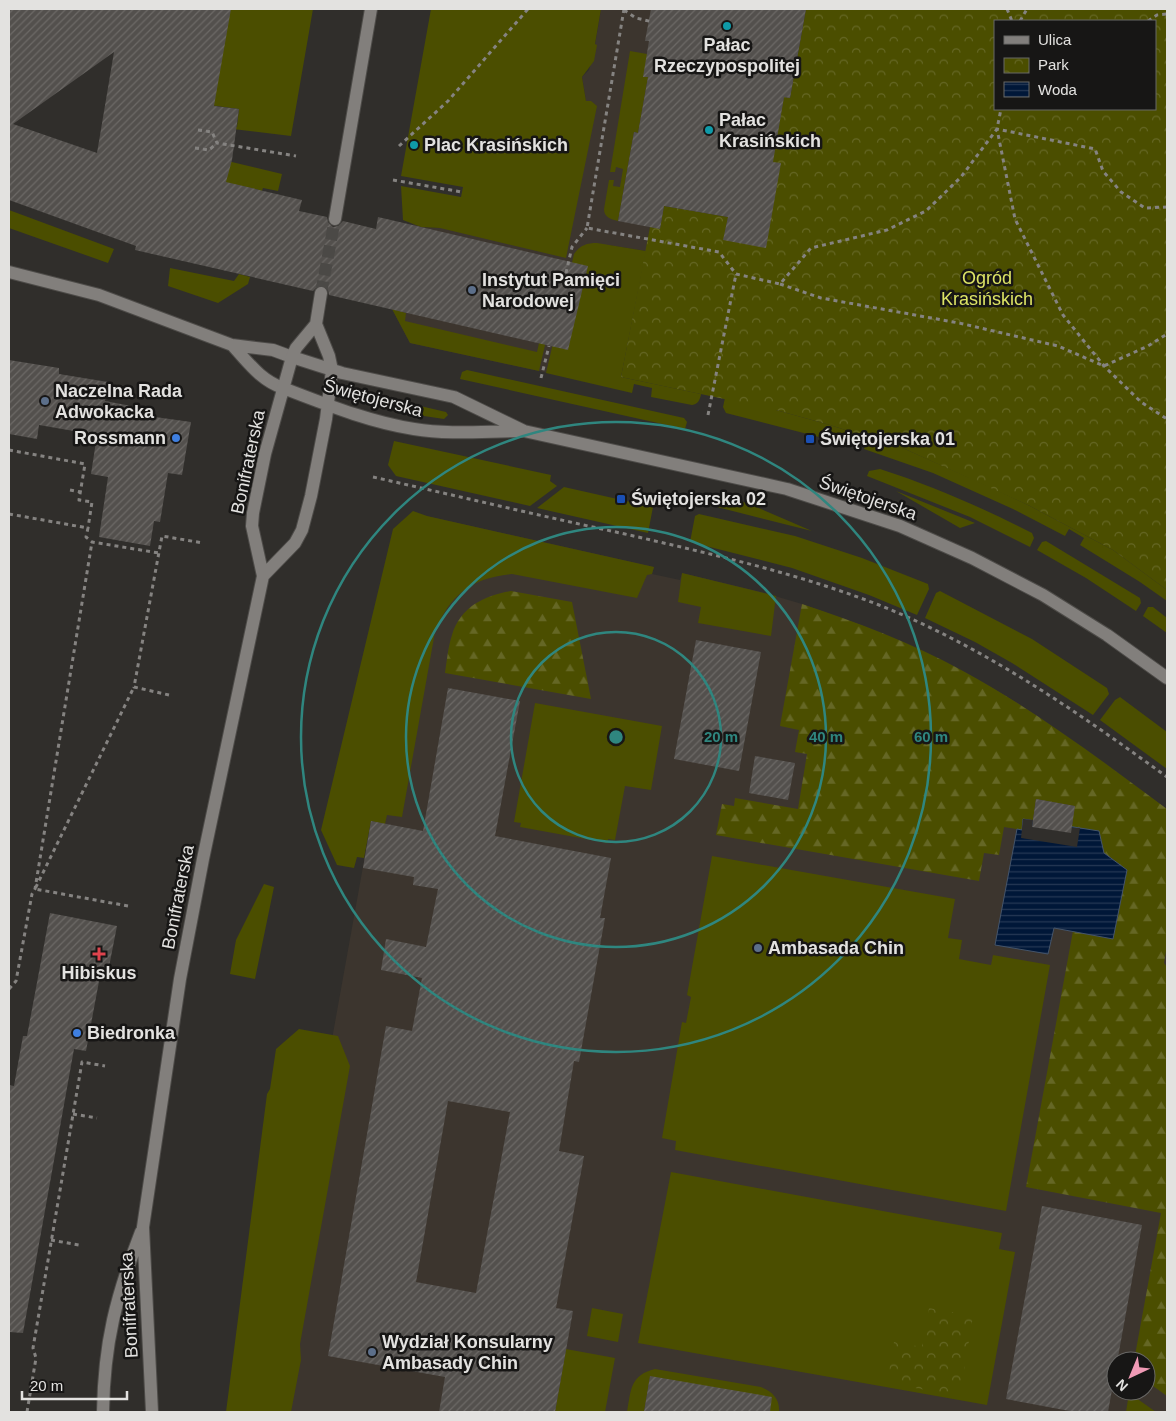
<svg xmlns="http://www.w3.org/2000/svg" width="1176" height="1421" font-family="Helvetica,sans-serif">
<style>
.built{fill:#3c352e;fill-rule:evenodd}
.green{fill:#4b4e00}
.forest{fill:url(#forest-firs)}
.park{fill:url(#park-crowns);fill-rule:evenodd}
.water{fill:url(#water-rules);stroke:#44546a}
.pier{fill:#302e2b}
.building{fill:url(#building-hatch);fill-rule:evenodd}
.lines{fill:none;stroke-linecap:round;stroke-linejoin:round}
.secondary-tunnel{stroke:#4b4946;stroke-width:12;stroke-dasharray:12 6;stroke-linecap:butt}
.street-casing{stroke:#4d4b48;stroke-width:14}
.secondary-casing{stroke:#4d4b48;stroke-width:14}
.path{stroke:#858381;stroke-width:3;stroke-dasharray:4 4;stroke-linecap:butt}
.street{stroke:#827f7c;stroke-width:12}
.secondary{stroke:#827f7c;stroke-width:12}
.ring{fill:none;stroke:#2f867f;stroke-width:2.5}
.culture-dot{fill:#0f9aa8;stroke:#171615;stroke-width:2}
.service-dot{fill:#5c6f8a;stroke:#171615;stroke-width:2}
.shop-dot{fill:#3f7fe0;stroke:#171615;stroke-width:2}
.transit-dot{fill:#1a4fb4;stroke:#171615;stroke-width:2}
.health-dot{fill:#e0444e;stroke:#171615;stroke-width:2}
.labels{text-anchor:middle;stroke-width:5;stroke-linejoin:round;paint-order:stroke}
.poi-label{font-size:18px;font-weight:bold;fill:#e3e2e0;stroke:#171615;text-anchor:start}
.park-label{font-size:18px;fill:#dde465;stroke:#171615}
.street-label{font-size:18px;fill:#e3e2e0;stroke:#171615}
.centre{fill:#2f867f;stroke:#171615;stroke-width:2.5}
.ring-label{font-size:15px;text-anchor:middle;font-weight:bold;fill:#2f867f;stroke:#171615;stroke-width:5;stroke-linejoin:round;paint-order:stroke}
</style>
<defs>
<pattern id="forest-firs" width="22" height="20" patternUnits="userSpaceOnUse" patternTransform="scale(1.25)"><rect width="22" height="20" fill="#4b4e00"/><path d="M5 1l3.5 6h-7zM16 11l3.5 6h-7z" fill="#656725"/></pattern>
<pattern id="park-crowns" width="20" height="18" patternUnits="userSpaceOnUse" patternTransform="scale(1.25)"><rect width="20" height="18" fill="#4b4e00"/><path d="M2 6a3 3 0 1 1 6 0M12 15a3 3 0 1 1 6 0" fill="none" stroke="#656725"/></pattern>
<pattern id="water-rules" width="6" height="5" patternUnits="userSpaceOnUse" patternTransform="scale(1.25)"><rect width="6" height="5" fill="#001738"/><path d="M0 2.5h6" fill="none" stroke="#253854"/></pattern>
<pattern id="building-hatch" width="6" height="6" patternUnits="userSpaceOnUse" patternTransform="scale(1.25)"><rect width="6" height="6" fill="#53504d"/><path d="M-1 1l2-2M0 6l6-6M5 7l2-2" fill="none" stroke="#6c6966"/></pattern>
</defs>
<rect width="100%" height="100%" fill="#302e2b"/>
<path class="built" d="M 601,9 L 806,9 L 790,98 L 778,134 L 723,240 L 728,217 L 664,206 L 660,229 L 650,227 L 646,251 L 608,245 L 580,380 L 410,343 L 392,309 L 413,224 L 421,227 L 440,228 L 586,101 L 582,77 L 589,70 L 596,45 L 595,45 Z
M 426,516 L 654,567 L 652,574 L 680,580 L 682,573 L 761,592 L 802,604 L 861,625 L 940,660 L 994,689 L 1021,705 L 1167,809 L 1167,1412 L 265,1412 ZM 1116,1361 L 1146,1361 L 1146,1391 L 1116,1391 Z"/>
<path class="green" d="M 219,9 L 313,9 L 291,136 L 199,125 L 237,127 L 239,109 L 202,104 Z
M 431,9 L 601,9 L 595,44 L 597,45 L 594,61 L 582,77 L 586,101 L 591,101 L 597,106 L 566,258 L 440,228 L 421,227 L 403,220 L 401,186 L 461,197 L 463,187 L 401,176 Z
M 630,51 L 647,54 L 648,77 L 638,133 L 634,132 L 618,221 C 610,219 604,217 604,209 L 609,180 L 614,180 L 613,186 L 620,187 L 623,169 L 616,167 L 615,172 L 610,172 Z
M 194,153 L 282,174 L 278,191 L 263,188 L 258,202 L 259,190 L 233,184 L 231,191 Z
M 9,210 L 114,249 L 108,263 L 9,228 Z
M 597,243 L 646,251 L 621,377 L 701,394 C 700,400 698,404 692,405 L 651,397 L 652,388 L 634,384 L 632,393 L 546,373 L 574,254 C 580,245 587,243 597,243 Z
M 170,268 L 234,281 L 239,274 L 250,277 L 248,284 L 218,303 L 168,286 Z
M 562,272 L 539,371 L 410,343 L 392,309 L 406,313 L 405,321 L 537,352 L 539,343 L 541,343 Z
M 742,318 L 776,410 L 830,425 L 905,449 L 990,487 L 1030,506 L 1113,550 L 1167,590 L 1167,601 L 1140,582 L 1080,545 L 1084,538 L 1069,529 L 1065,536 L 1013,509 L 933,473 L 864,449 L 866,442 L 849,437 L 846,444 L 726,413 L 723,407 Z
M 467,370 L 684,418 L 687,422 L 685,429 L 460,379 L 462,372 Z
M 399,401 L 446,412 L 448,415 L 444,419 L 397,412 Z
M 394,441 L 551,475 L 550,481 L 557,486 L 530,506 L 396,476 L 388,465 Z
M 880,469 C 933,486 983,508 1032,533 L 1034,538 L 1030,547 L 970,517 L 867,476 L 869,471 Z
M 564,487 L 653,507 L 648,533 L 537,508 Z
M 896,491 L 975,523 L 960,528 Z
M 713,494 L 747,503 L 812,531 L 709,505 L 711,495 Z
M 413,511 L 427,516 L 654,567 L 652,574 L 647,575 L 637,598 L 512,574 C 472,578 450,594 435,632 L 402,817 L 387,815 L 385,824 L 371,821 L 364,858 L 357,857 L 354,868 L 337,865 L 321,830 L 393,529 Z
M 699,514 L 795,536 L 862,558 L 928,584 L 929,589 L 917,615 L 869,595 L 792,568 L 690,542 L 695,516 Z
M 1046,541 L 1140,598 L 1141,603 L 1136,611 L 1086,578 L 1037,550 L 1042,542 Z
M 682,573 L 776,596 L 771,636 L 698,623 L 701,607 L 678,602 Z
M 940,591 L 1032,639 L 1107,688 L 1109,694 L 1093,715 L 1012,663 L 975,642 L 925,618 L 936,593 Z
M 1148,607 L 1153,607 L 1167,618 L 1167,633 L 1143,616 Z
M 1120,697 L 1167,732 L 1167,769 L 1100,720 L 1115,700 Z
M 535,703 L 662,726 L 651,790 L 625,786 L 615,840 L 608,839 L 608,843 L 520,827 L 521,823 L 514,822 Z
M 712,856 L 955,899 L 948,938 L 962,940 L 959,959 L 991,965 L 993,955 L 1050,965 L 1006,1211 L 675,1150 L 676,1141 L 662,1138 L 682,1022 L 686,1023 L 691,997 L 687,995 Z
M 264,884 L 274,887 L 255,979 L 230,974 L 236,940 Z
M 299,1029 L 338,1036 L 350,1066 L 300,1344 L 301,1360 L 291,1412 L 226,1412 L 267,1094 L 270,1089 L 276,1049 Z
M 671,1172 L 1002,1233 L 999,1249 L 1015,1252 L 987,1405 L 638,1343 Z
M 592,1308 L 623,1314 L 618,1342 L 587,1336 Z
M 566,1349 L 615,1358 L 605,1412 L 555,1412 Z
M 655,1369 L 761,1387 C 773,1392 780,1399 779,1412 L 764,1412 L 766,1397 L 650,1377 L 644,1412 L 627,1412 C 631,1390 630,1375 655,1369 Z
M 1129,1393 L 1156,1412 L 1126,1412 Z"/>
<path class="forest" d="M 511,591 L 572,602 L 591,699 L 445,673 C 447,660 448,647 452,635 C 460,607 485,595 511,591 Z
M 802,604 C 857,622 912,643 963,671 C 1035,710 1101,760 1167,809 L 1167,945 L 1164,963 L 1167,967 L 1167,1396 L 1146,1381 L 1146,1361 L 1134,1361 L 1161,1213 L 1026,1187 L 1073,931 L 1113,938 L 1127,870 L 1104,853 L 1099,832 L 1072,827 L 1074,806 L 1036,799 L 1033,820 L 1023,819 L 1022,830 L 1004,827 L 999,855 L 984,853 L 979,881 L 716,835 L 722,804 L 734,806 L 735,798 L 798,809 L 807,754 L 795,752 L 799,730 L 780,726 Z"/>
<path class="park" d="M 806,9 L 1167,9 L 1167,590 L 1113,550 L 1030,506 L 905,449 L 830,425 L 776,410 L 621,377 L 650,227 L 660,228 L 664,206 L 728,217 L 724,240 L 772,162 L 784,97 L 790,98 ZM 995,21 L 1155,21 L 1155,109 L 995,109 Z
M 929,1308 L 973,1316 L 960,1396 L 887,1383 L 894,1342 L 922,1347 Z"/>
<path class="water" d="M 1023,819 L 1099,831 L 1104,853 L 1127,870 L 1113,939 L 1054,928 L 1048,954 L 995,945 L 1017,829 L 1022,830 Z"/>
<path class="pier" d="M 1023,819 L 1033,820 L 1032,827 L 1080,828 L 1077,847 L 1021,838 Z"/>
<path class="building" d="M 9,9 L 231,9 L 214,106 L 239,109 L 232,160 L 226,182 L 302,200 L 299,211 L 327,217 L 328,222 L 333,227 L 338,226 L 343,221 L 376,229 L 378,217 L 588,266 L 568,350 L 329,295 L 328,290 L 323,285 L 318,286 L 313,291 L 135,250 L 136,246 L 9,200 ZM 114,52 L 97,153 L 13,124 Z
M 651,9 L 806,9 L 790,98 L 784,97 L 773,162 L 781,163 L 766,248 L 723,240 L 728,217 L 664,206 L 660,229 L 618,221 L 634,132 L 638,133 L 648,77 L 643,77 L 649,41 L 645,41 Z
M 9,360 L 59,368 L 59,374 L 108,382 L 105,401 L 142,408 L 141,415 L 191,422 L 182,475 L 168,473 L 160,522 L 154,521 L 150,546 L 99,537 L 108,477 L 91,474 L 97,435 L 39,425 L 37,439 L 9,434 Z
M 696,640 L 761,652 L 739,771 L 674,759 Z
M 448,688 L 520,701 L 495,836 L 611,858 L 600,918 L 605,918 L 579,1062 L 574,1061 L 559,1151 L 584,1156 L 556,1308 L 573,1311 L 555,1412 L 439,1412 L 445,1377 L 328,1356 L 386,1026 L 412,1031 L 422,978 L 381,970 L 386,939 L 426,947 L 438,889 L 413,885 L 414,877 L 363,868 L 371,821 L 423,831 ZM 448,1101 L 510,1112 L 476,1293 L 416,1282 Z
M 755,756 L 795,763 L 788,800 L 749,793 Z
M 1036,799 L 1075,806 L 1071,833 L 1032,827 Z
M 50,913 L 117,926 L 107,977 L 100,976 L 86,1051 L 74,1049 L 23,1333 L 9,1332 L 9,1085 L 14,1086 L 23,1036 L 27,1036 Z
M 1042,1206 L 1142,1225 L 1108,1412 L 1075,1412 L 1006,1399 Z
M 650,1376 L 772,1397 L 770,1412 L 644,1412 Z"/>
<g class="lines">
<path class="secondary-tunnel" d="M 321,293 L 335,219"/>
<defs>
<path id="street" d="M 9,272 L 99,295 L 232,345 L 273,350 L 292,357
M 232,345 C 248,362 260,380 283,388"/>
<path id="secondary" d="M 335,219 L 371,9
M 292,357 L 342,373 L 454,397 L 524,431 L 787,489 L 900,526 L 972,558 L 1043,595 L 1107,635 L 1167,678
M 283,388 C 325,404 369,422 414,429 C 450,435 486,431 522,431
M 263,576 L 295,543 L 302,530 L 311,496 L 326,419 L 332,370 L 329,356 L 316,324
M 103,1412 C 104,1343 116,1296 141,1232
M 152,1412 L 143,1227 L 180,979 L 203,859 L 263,576 L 252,526 L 253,513 L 265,454 L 292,357 L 296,348 L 316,324 L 321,293"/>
</defs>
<use href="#street" class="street-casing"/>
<use href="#secondary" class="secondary-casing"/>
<path class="path" d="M 624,9 L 587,228 L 719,252 L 736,274 L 780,284 L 811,248 L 887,230 L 926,211 L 961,177 L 997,129 L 1001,109
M 1007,9 L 1012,21
M 624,10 L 636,18 L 653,22
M 1020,21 L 1027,9
M 1148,21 L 1157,15 L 1167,14
M 198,130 L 212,132 L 217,143 L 296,156
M 399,146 L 448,101 L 528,9
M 195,148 L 209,150 L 217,143
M 393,180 L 462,192
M 1167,207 L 1145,208 L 1121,192 L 1103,171 L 1095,149 L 997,129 L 1015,219 L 1063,315 L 1104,366 L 1141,402 L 1167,419
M 566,273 L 572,247 L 587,228
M 780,284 L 821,298 L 959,323 L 1058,346 L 1104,366 L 1148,346 L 1167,334
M 541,378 L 549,346
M 708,415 L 736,274
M 9,450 L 85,464 L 79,500 L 92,502 L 88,528
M 373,477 C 457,496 541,516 625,534 C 711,554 797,573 879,605 C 984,647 1076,711 1167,777
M 70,490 L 80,492
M 9,514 L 88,528 L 86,537 L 92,542 L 159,553
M 169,695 L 134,687 L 162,536 L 203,543
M 128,906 L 35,889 L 134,687
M 9,989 L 16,981 L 32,894 L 35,889 L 92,542
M 73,1114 L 97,1118
M 51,1240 L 79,1245
M 27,1412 L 36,1358 L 33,1348 L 82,1062 L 105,1066"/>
<use href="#street" class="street"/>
<use href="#secondary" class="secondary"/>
</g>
<g class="ring">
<circle cx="616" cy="737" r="105"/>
<circle cx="616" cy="737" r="210"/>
<circle cx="616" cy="737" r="315"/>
</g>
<g class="culture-dot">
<circle cx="727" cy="26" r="5"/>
<circle cx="709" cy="130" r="5"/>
<circle cx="414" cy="145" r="5"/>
</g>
<g class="service-dot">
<circle cx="472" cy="290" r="5"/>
<circle cx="45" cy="401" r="5"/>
<circle cx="758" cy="948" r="5"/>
<circle cx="372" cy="1352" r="5"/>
</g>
<g class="shop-dot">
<circle cx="176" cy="438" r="5"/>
<circle cx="77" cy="1033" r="5"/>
</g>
<g class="transit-dot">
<rect x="805" y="434" width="10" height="10" rx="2.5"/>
<rect x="616" y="494" width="10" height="10" rx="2.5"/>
</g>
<path class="health-dot" d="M96.5 946.5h5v5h5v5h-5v5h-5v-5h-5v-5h5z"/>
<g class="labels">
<g class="poi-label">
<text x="727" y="51" text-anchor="middle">Pałac<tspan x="727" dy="21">Rzeczypospolitej</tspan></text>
<text x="719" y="126">Pałac<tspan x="719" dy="21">Krasińskich</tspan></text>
<text x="424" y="151">Plac Krasińskich</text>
<text x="482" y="286">Instytut Pamięci<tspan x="482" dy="21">Narodowej</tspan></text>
<text x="55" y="397">Naczelna Rada<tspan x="55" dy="21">Adwokacka</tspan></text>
<text x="166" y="444" text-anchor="end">Rossmann</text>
<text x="820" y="445">Świętojerska 01</text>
<text x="631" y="505">Świętojerska 02</text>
<text x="768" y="954">Ambasada Chin</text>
<text x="99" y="979" text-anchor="middle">Hibiskus</text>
<text x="87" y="1039">Biedronka</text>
<text x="382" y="1348">Wydział Konsularny<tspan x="382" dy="21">Ambasady Chin</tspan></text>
</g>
<g class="park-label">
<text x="987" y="284">Ogród<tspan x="987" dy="21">Krasińskich</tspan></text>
</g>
<g class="street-label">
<text transform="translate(373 398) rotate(15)" y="6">Świętojerska</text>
<text transform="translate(248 462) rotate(-78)" y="6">Bonifraterska</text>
<text transform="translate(868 498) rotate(19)" y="6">Świętojerska</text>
<text transform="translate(178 897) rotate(-79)" y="6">Bonifraterska</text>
<text transform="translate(129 1305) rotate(-93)" y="6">Bonifraterska</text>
</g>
</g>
<circle cx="616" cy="737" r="8" class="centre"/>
<g class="ring-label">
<text x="721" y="742">20 m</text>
<text x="826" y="742">40 m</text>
<text x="931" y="742">60 m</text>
</g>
<rect width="1176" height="1421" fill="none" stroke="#e3e2e0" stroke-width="20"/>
<rect x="994" y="20" width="162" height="90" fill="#171615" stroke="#696866"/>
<rect x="1004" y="36" width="25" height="8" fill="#827f7c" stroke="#696866"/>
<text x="1038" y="45" font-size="15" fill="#e3e2e0">Ulica</text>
<rect x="1004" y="58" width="25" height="15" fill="url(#park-crowns)" stroke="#696866"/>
<text x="1038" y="70" font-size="15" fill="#e3e2e0">Park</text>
<rect x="1004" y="82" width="25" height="15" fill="url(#water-rules)" stroke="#696866"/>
<text x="1038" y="95" font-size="15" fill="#e3e2e0">Woda</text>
<g transform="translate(1131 1376) rotate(224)"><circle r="24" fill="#171615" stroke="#696866"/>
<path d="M0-4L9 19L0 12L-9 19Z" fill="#f09ab5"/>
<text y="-8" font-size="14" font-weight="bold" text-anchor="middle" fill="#e3e2e0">N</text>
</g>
<path d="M22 1391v8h105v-8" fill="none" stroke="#e3e2e0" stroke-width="2.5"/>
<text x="30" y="1391" font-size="15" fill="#e3e2e0" stroke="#171615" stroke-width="4" paint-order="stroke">20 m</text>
</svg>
